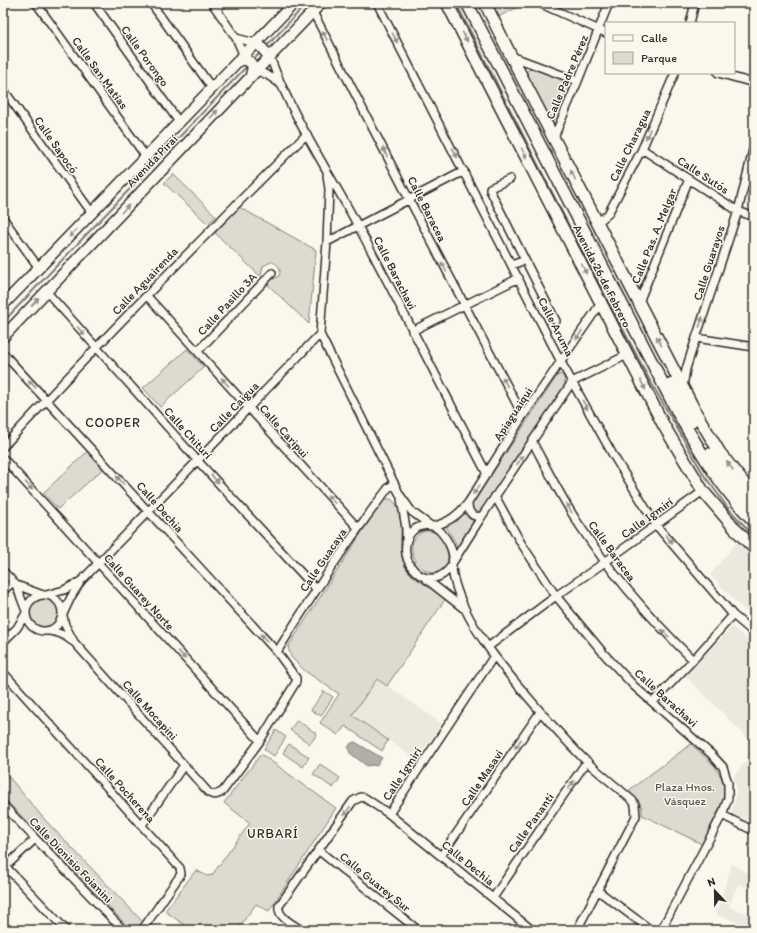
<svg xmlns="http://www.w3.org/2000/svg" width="757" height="933" font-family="Itim,sans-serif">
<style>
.built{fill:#ebe8de}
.green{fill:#dddad0;stroke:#84827e}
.water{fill:#b1afa7;stroke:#7b7a75}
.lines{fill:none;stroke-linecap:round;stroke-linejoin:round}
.stream{stroke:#7b7a75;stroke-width:2}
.minor-casing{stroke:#2b2b2b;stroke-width:10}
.secondary-casing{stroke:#2b2b2b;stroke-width:13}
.primary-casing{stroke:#2b2b2b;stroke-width:14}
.minor{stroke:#fbf7ec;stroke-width:7}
.secondary{stroke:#fbf7ec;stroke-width:10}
.primary{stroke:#fbf7ec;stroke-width:11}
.oneway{fill:#93918c}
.labels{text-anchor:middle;stroke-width:3;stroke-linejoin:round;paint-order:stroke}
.street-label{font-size:12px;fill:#2b2b2b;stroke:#fbf7ec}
.park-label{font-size:12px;fill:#585754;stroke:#fbf7ec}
.neighbourhood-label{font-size:13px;letter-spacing:1px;fill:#2b2b2b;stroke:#fbf7ec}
</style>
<rect width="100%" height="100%" fill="#fbf7ec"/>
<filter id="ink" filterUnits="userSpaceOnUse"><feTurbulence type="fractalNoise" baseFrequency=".025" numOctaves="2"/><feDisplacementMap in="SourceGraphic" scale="8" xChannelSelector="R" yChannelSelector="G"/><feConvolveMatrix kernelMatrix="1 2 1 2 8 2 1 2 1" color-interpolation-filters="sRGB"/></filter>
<g filter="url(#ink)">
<path class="built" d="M 739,540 L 754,555 L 754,598 L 746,612 L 710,575 Z
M 732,627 L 754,644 L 754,671 L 748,738 L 685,676 Z
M 377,678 L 442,724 L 416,760 L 352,714 Z
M 749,752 L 754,753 L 754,824 L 731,813 L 736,797 L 736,784 L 733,777 L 747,760 Z
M 732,864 L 754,877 L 754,890 L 738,884 L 729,907 L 748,914 L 749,913 L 752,913 L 754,908 L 754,929 L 716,914 Z"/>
<path class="green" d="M 490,3 L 522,3 L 522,5 L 496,18 Z
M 533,66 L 574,82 L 558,121 L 556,123 L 552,124 L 524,74 Z
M 173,174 L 216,216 L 208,224 L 164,183 Z
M 239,207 L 316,250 L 309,324 L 266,283 L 279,276 C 282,269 278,263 271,262 L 263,266 L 261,275 L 260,276 L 215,233 Z
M 187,349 L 204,367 L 160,407 L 143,388 Z
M 560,374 L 564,377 L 565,385 L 481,511 L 476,513 L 473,511 L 472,504 L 557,376 Z
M 88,451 L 104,468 L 58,509 L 43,493 Z
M 385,499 L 391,499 C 412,515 391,549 408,571 C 416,581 436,590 446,598 L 387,686 L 377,679 L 352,715 L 388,740 L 382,751 L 345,726 L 338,735 L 320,723 L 339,694 L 305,671 L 291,657 L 288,647 L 380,504 Z
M 465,513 L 469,519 L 475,521 L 458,547 L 445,525 L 457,521 Z
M 425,531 C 427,531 431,531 434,532 C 443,538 452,555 446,565 C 430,591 392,544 425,531 Z
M28 613a15 15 0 1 1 30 0a15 15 0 1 1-30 0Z
M 324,691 L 333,697 L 321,716 L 311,710 Z
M 297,720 L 317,734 L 310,744 L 290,730 Z
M 276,730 L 286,737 L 274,756 L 264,749 Z
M 289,744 L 309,757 L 303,767 L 283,753 Z
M 691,744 L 715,766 L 722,779 L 724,787 L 724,799 L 702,844 L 642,815 C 643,803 637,798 628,791 Z
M 261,754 L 336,808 L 269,911 L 256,904 L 237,930 L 191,930 L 165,911 L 196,870 L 207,876 L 212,875 L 250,823 L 224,803 Z
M 320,764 L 340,778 L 333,788 L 313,774 Z
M 3,770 L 45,820 L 145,924 L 140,930 L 131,930 L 3,797 Z"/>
<path class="water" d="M 355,742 L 382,758 L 376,766 L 373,765 L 367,766 L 350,753 C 347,747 349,743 355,742 Z"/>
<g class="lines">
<path class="stream" d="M 456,3 L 565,218 L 649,379 L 704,475 L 728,508 L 754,536
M 265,48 L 307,3
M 254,59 L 260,53
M 3,322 L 248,65"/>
<defs>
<path id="minor" d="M 36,3 L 146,157
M 94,3 L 179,122
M 151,3 L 212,88
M 212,3 L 236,38 L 244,56
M 377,3 L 561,362 L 613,455 L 656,525 L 733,615 L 754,633
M 539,3 L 606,33
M 217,9 L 223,3
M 313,12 L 409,199 L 523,416
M 690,23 L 695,3
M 236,38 L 255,43
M 511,56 L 578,81
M 270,57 C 292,117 328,170 358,226 C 402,308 444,392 487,474
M 255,71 C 265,72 272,78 280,84
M 718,73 L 754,83
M 3,89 L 92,213
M 554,137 L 578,81 L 609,3
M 642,149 L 738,211 L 754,217
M 327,175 L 329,189 L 327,242 L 320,334 L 400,495 L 412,512 L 430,525
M 510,179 L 490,188 L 490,190 L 525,260
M 3,218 L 39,268
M 597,223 L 608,214 L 642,149 L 675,73
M 327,242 L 464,171
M 512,265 L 525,260 L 556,321
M 46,291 L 197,460 L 316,589
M 147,296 L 358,528
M 639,302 L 689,179
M 412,331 L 519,278
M 696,338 L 754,347
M 198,351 L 272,273
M 3,353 L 277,652 L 296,678 L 296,682 L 260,741 L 223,791 C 218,795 214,796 209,793 L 74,642 L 65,625 L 63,616
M 683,387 L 686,369 L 696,338 L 738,211 L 754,146
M 532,441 C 547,469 561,497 578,523 C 611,574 650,618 693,660
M 3,447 C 101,340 204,236 307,134
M 3,458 L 260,741
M 495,496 L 521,543 L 556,596 L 605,655 L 634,686 L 711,754 L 723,767 L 728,783 L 728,798 L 722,815 L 661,930
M 401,499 L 406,528 L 406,542
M 468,503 C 468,512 472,518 482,516
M 434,526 C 449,522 458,515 468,503 L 523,416 L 601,303
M 453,562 L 482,516 L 572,382 L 627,355
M 452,565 C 429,599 393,560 410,534 C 417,524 433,522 441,532 C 446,538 452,548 453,556 C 453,559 452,562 452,565 C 452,579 459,596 465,609 C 478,636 497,660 516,683 C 539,710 562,738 587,762 C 602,775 618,788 633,801 L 635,805 L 636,816 L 577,930
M 3,571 L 16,585 L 26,611
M 426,579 L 463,608
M 16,585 L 43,595
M 3,591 L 13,582
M26 613a18 18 0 1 1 36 0a18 18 0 1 1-36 0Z
M 46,595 L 64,590 L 79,582
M 63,614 L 71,597 L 81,581 L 320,334
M 49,631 C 58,632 65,635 72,641
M 3,642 L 17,628 L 26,613
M 488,647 L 556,596 L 605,562 L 703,491
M 277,652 C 311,597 346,543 386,491 L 389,487 L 394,485
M 3,672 L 180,868 L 181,874 L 142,930
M 653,702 L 693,660 L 733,615
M 3,805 L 123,930
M 389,814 L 494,656
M 722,815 L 754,831
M 142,825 L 184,765
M 318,850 L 418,930
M 441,856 L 540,712
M 3,864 L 66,930
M 3,869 L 35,839
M 597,890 L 651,930
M 493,898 L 587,761
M 301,930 C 293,924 277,917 279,906 L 353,801 L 361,797 L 365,798 L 389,814 L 532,930"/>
<path id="secondary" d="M 259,40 L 259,45 L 270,57
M 237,62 L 244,59 L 250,62 L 253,67 L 251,75
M 3,305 L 294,3
M 3,337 L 321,3"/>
<path id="primary" d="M 447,3 L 664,426 L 703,491 L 737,531 L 754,548
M 467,3 L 678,413 C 701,453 721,488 754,521
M 485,3 L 511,56 L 696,413 L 720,453 L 754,496
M 672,384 L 691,422
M 709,454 L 751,507"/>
</defs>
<use href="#minor" class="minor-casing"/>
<use href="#secondary" class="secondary-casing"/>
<use href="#primary" class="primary-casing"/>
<use href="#minor" class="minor"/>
<use href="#secondary" class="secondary"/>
<use href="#primary" class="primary"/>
</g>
<defs><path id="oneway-solid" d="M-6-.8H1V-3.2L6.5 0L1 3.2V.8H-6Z"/></defs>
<g class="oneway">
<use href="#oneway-solid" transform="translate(325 36) rotate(-117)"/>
<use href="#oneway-solid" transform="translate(465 37) rotate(63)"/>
<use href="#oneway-solid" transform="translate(395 38) rotate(63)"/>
<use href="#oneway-solid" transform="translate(214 114) rotate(-47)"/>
<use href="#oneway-solid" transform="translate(648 134) rotate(113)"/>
<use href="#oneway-solid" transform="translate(385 152) rotate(-117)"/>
<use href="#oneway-solid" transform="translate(455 153) rotate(63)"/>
<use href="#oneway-solid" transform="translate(524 153) rotate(63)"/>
<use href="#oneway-solid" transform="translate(573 175) rotate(-117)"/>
<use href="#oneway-solid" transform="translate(125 209) rotate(-46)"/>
<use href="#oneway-solid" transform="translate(73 233) rotate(134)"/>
<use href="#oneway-solid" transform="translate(444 267) rotate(-118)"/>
<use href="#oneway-solid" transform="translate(584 269) rotate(63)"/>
<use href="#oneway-solid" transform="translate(35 302) rotate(-47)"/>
<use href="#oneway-solid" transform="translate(701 322) rotate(-72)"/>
<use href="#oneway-solid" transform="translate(81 331) rotate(49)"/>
<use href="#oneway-solid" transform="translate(579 335) rotate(124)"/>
<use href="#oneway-solid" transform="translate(659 341) rotate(-117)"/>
<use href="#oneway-solid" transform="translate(225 382) rotate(-131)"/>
<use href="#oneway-solid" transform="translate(505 382) rotate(-118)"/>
<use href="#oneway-solid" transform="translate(32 384) rotate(-133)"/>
<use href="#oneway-solid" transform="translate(643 385) rotate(63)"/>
<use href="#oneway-solid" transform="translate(585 405) rotate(61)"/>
<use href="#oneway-solid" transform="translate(520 460) rotate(-56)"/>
<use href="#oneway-solid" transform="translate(730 466) rotate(-127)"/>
<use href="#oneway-solid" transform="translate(215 479) rotate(47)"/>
<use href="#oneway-solid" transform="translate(120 480) rotate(-132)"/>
<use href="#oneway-solid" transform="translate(29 486) rotate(48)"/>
<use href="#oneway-solid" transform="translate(476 490) rotate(123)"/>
<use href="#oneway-solid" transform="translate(331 499) rotate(-132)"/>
<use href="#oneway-solid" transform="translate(569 508) rotate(-121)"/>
<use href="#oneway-solid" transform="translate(669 539) rotate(50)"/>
<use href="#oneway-solid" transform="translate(665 633) rotate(-135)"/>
<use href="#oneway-solid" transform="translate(264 638) rotate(-132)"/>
<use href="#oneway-solid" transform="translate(182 655) rotate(48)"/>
<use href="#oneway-solid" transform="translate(518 744) rotate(124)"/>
<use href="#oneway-solid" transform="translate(571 785) rotate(-55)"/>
<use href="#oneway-solid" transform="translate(347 811) rotate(125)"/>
</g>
</g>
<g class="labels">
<g class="street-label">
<text transform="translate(145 56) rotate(54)" y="4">Calle Porongo</text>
<text transform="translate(100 73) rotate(54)" y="4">Calle San Matías</text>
<text transform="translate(567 77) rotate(-67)" y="4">Calle Padre Pérez</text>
<text transform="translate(56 145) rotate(55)" y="4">Calle Sapocó</text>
<text transform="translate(630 145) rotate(-64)" y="4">Calle Charagua</text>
<text transform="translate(152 161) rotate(-46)" y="4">Avenida Piraí</text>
<text transform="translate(703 175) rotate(33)" y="4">Calle Sutós</text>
<text transform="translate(427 209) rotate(63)" y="4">Calle Baracea</text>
<text transform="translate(654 236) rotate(-68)" y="4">Calle Pas. A. Melgar</text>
<text transform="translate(709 263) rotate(-72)" y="4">Calle Guarayos</text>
<text transform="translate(395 273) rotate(63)" y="4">Calle Barachavi</text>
<text transform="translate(602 276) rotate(63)" y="4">Avenida 26 de Febrero</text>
<text transform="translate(145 281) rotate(-46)" y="4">Calle Aguairenda</text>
<text transform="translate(227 304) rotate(-47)" y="4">Calle Pasillo 3A</text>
<text transform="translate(556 327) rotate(63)" y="4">Calle Aruma</text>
<text transform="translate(234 407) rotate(-46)" y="4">Calle Caigua</text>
<text transform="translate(513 414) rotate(-57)" y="4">Apiaguaiqui</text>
<text transform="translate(284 431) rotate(48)" y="4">Calle Caripui</text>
<text transform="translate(188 433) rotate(48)" y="4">Calle Chiturí</text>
<text transform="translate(160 507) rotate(48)" y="4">Calle Dechia</text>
<text transform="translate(647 518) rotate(-36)" y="4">Calle Igmirí</text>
<text transform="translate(612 551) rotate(54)" y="4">Calle Baracea</text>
<text transform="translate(323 560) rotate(-56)" y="4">Calle Guacaya</text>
<text transform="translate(139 592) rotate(48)" y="4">Calle Guarey Norte</text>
<text transform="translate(666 698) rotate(42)" y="4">Calle Barachavi</text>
<text transform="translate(150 710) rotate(48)" y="4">Calle Mocapini</text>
<text transform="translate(402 774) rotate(-57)" y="4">Calle Igmirí</text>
<text transform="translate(482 778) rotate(-56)" y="4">Calle Masavi</text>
<text transform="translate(125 790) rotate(48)" y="4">Calle Pocherena</text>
<text transform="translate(531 823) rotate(-55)" y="4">Calle Pananti</text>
<text transform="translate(71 860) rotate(46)" y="4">Calle Dionisio Foianini</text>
<text transform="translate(468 863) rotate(39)" y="4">Calle Dechia</text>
<text transform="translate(375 882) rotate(39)" y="4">Calle Guarey Sur</text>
</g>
<g class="park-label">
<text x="685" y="791">Plaza Hnos.<tspan x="685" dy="14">Vásquez</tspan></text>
</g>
<g class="neighbourhood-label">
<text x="113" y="427">COOPER</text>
<text x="273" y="838">URBARÍ</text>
</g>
</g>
<rect width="757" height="933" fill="none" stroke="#fbf7ec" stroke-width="16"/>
<rect x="8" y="8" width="741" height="917" fill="none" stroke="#2b2b2b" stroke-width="1.5" filter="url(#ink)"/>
<rect x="605" y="22" width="130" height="52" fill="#fbf7ec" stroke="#a8a59f"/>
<rect x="613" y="35" width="20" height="6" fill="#fbf7ec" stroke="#a8a59f"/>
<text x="641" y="42" font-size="12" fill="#2b2b2b">Calle</text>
<rect x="613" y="52" width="20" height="12" fill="#dddad0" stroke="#a8a59f"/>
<text x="641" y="62" font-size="12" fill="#2b2b2b">Parque</text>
<g transform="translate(715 891) rotate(338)" stroke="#fbf7ec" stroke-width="3" paint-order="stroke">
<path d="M0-3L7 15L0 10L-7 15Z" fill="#2b2b2b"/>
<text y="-6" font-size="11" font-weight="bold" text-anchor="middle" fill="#2b2b2b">N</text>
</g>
</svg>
